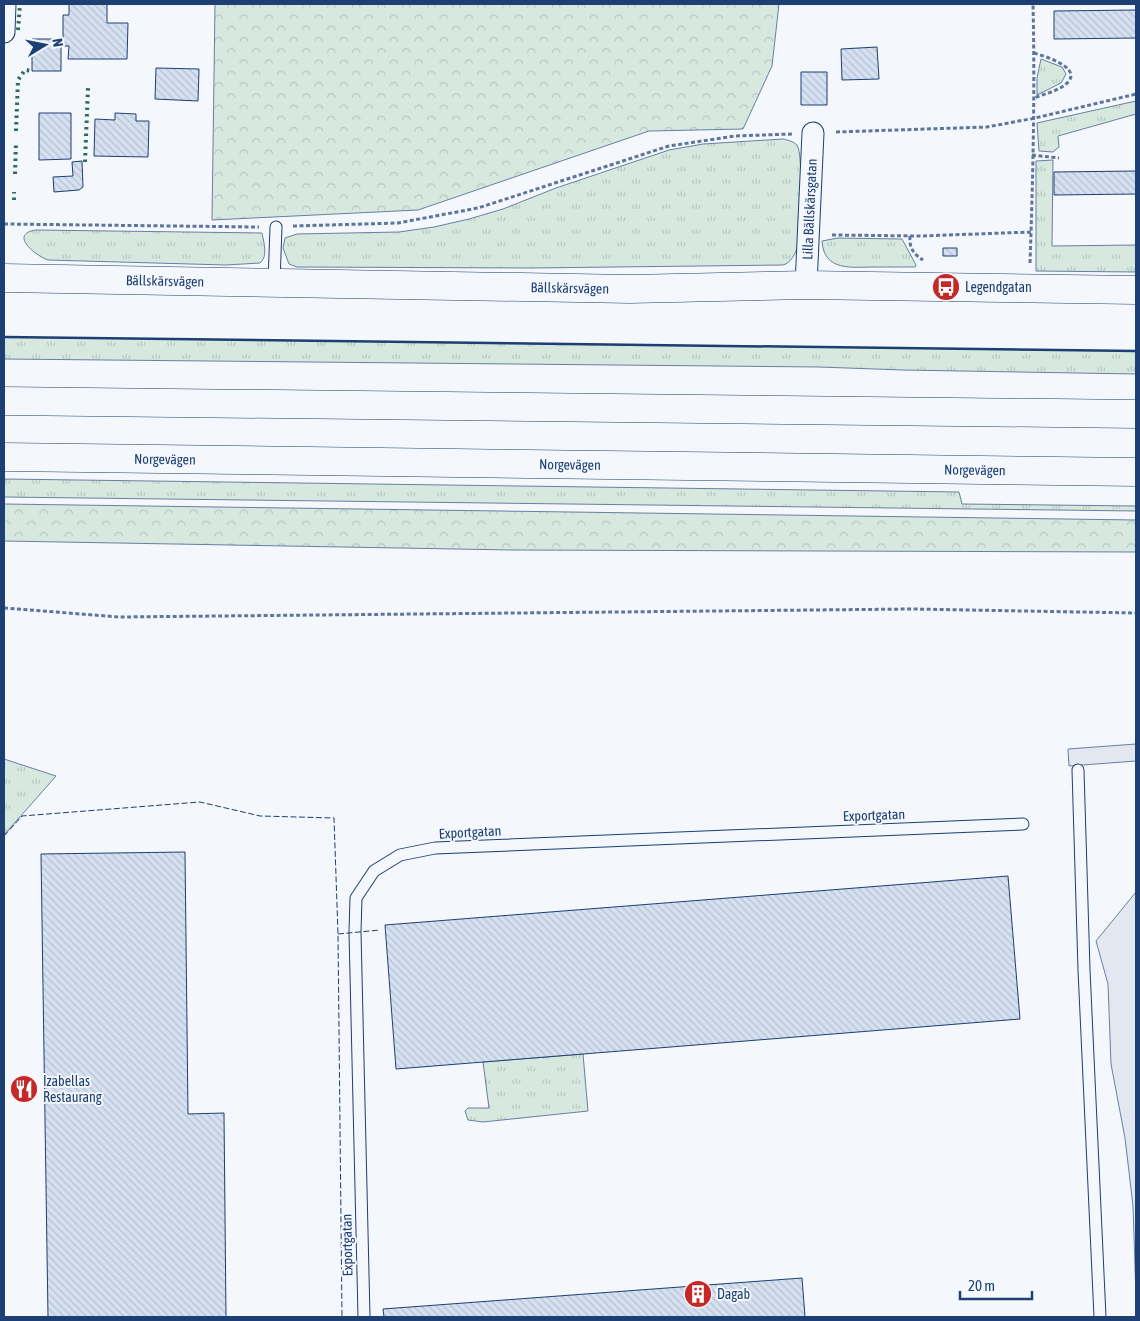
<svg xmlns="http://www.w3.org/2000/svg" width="1140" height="1321" font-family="'Asap Condensed',sans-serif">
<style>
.grass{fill:url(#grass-tufts);stroke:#687fa3}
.forest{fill:url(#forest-crowns);stroke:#687fa3}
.parking{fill:#e3e8f0;stroke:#687fa3}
.building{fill:url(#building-back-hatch);stroke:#1d3f73}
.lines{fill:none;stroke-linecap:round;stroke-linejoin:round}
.lane-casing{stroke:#1d3f73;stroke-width:13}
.street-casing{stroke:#1d3f73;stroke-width:23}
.secondary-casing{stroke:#1d3f73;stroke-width:29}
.highway-casing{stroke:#1d3f73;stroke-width:29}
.path{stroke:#5e769c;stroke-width:3;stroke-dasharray:4 2.5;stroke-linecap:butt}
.lane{stroke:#f4f7fb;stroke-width:11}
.street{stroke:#f4f7fb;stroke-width:21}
.secondary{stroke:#f4f7fb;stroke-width:28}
.highway{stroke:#f4f7fb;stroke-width:28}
.hedge{stroke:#2c6c60;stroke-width:4;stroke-dasharray:2.5 4;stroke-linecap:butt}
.fence{stroke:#1d3f73;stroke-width:1;stroke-dasharray:6 2.5;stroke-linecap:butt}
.wall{stroke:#1d3f73;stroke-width:2.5}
.labels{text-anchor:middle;stroke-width:4;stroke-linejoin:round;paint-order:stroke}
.street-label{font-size:14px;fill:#1d3f73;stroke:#f4f7fb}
.poi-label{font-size:14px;fill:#1d3f73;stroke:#f4f7fb;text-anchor:start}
</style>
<defs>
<pattern id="grass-tufts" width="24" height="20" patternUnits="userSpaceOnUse" patternTransform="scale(1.25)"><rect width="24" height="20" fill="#d7e8df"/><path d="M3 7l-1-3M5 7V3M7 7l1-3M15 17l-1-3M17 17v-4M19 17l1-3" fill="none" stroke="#b8c8c3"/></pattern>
<pattern id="forest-crowns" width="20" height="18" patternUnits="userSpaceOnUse" patternTransform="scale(1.25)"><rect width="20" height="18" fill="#d7e8df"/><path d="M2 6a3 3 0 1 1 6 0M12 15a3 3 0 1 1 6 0" fill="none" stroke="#b8c8c3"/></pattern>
<pattern id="building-back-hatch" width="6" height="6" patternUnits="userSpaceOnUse" patternTransform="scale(1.25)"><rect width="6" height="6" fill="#d5e0f0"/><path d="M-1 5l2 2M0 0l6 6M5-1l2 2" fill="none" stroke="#b6c1d1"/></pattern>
</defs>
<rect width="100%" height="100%" fill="#f4f7fb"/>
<path class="grass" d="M 1041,59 L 1062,67 L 1066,74 L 1061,83 L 1037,95 L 1037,78 Z
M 1136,101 L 1136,114 L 1058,136 L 1059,147 L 1053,152 L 1039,151 L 1037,123 Z
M 783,139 C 787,140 793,141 797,145 C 804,155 799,231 798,246 C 795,254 791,263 783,265 L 531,268 L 297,267 L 289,264 L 283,248 L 285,238 L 297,234 L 399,232 L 434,227 L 469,219 L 503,209 L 556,188 L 669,150 L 703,144 Z
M 1053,160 L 1052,246 L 1136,245 L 1136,272 L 1036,271 L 1036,161 Z
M 36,230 L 262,233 C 264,243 268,257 260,263 L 226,265 L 48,260 C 36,256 8,234 36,230 Z
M 838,238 L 902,239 L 916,265 L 915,267 C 902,267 888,267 875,267 C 852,267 824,272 822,241 Z
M 4,337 L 1136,351 L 1136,374 L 903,370 L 819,367 L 4,359 Z
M 4,479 L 959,492 L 962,504 L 1136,506 L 1136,511 L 4,497 Z
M 4,759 L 56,776 L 4,835 Z
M 583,1054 L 588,1111 L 483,1122 L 468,1120 L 465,1111 L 468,1108 L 489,1108 L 483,1062 Z"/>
<path class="forest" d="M 215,4 L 779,4 L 772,66 L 743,129 L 649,131 L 418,210 L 212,220 Z
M 4,504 L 1136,520 L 1136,552 L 512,550 L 4,541 Z"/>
<path class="parking" d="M 1136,744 L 1136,761 L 1069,766 L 1068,749 Z
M 1136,892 L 1136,1297 L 1133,1206 L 1125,1138 L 1111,1064 L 1108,984 L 1096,941 Z"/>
<path class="building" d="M 69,4 L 107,4 L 107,23 L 128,23 L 127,59 L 68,59 L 69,46 L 63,46 L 63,15 L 69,15 Z
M 1136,10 L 1136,38 L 1054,39 L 1054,11 Z
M 32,39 L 61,39 L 61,71 L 32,71 Z
M 877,47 L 879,79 L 842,80 L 841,49 Z
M 156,68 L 199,69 L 198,101 L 155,99 Z
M 801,72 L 827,72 L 827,105 L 801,105 Z
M 39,113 L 71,113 L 71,159 L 39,160 Z
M 115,113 L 136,114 L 136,121 L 149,121 L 148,157 L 94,156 L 95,119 L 115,120 Z
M 82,161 L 83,187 L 79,190 L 54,192 L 53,177 L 73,176 L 72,162 Z
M 1136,171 L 1136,194 L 1054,195 L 1054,172 Z
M 943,248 L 957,248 L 957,256 L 943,256 Z
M 185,852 L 188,1114 L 224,1113 L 226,1317 L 48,1317 L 41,854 Z
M 1008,876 L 1020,1019 L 396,1069 L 385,925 Z
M 802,1278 L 805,1317 L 384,1317 L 383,1309 Z"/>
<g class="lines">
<defs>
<path id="lane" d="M 274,282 L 276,227
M 1078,770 L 1084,970 L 1100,1317
M 364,1317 L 355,932 L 356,898 L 374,871 L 400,855 L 435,848 L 1023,824"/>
<g id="street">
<path d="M 4,32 L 5,4"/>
<path id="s1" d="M 806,285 L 813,133"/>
</g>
<g id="secondary">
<path id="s2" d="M 4,278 L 630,289 L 806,285 L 1136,290"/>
</g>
<g id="highway">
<path d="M 4,401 L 1136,414"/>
<path id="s3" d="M 4,457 L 1136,472"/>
</g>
</defs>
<use href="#lane" class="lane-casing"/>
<use href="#street" class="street-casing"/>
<use href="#secondary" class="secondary-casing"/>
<use href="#highway" class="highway-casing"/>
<path class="path" d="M 1034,53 C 1044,56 1085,68 1066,84 C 1058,91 1044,94 1034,98
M 836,132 L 987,127 L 1035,118 L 1136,94
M 1032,155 L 1059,158
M 4,224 L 259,227
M 293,226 L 398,223 L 478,208 L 669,146 L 735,136 L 792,134
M 832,235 L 921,236 L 1031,232
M 910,236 C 909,247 913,254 923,260
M 1030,263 C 1033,177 1035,90 1033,4
M 4,608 L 119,617 L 913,609 L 1136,613"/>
<use href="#lane" class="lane"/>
<use href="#street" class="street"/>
<use href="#secondary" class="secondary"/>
<use href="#highway" class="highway"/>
<path class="hedge" d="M 18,30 L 20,4
M 16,131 L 18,80 L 25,70 L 32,71
M 85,162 L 88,88
M 15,174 L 16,142
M 14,200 L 14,192"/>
<path class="fence" d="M 4,836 L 22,816 L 200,802 L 260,816 L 334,818 L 338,934 L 342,1317
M 338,934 L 380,930"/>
<path class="wall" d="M 4,337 L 1136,351"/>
</g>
<defs>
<symbol id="bus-disc" viewBox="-11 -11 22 22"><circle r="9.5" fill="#c62828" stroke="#f4f7fb"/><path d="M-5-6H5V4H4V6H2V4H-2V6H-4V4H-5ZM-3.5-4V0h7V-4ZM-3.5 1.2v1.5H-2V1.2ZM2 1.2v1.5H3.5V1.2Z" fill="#fff"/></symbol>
<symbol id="restaurant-disc" viewBox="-11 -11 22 22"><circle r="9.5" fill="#c62828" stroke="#f4f7fb"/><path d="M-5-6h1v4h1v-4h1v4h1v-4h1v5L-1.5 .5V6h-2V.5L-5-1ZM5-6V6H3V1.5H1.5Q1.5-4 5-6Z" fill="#fff"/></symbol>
<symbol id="building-disc" viewBox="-11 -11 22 22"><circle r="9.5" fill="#c62828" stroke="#f4f7fb"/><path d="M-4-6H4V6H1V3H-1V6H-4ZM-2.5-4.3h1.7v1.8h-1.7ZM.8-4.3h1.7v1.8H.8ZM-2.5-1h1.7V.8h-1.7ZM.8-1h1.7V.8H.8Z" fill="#fff"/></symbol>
</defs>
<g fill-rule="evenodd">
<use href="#bus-disc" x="930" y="271" width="32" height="32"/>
<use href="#restaurant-disc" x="8" y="1073" width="32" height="32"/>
<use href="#building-disc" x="682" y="1278" width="32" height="32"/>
</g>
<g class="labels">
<g class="street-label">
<text dy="5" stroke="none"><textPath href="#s1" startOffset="76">Lilla Bällskärsgatan</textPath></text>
<text dy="5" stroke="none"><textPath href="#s2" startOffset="161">Bällskärsvägen</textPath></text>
<text dy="5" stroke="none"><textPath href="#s2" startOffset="566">Bällskärsvägen</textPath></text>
<text dy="5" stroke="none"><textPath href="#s3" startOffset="161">Norgevägen</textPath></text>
<text dy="5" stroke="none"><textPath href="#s3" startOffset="566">Norgevägen</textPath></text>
<text dy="5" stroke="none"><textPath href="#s3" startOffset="971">Norgevägen</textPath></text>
<text transform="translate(874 815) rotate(-2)" y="5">Exportgatan</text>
<text transform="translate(470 832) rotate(-3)" y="5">Exportgatan</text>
<text transform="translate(347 1245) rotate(-91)" y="5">Exportgatan</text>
</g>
<g class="poi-label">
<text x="965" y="292">Legendgatan</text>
<text x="43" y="1086">Izabellas<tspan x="43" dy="16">Restaurang</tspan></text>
<text x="717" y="1299">Dagab</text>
</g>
</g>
<rect width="1140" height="1321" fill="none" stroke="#1d3f73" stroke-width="10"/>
<g transform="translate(45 45) rotate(80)" stroke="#f4f7fb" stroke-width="4" paint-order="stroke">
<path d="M0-4L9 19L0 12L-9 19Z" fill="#1d3f73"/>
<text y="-8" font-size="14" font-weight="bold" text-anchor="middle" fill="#1d3f73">N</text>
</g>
<path d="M960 1291v8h72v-8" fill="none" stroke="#1d3f73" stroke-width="2.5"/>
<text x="968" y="1291" font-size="15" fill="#1d3f73" stroke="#f4f7fb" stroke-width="4" paint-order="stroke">20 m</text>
</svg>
